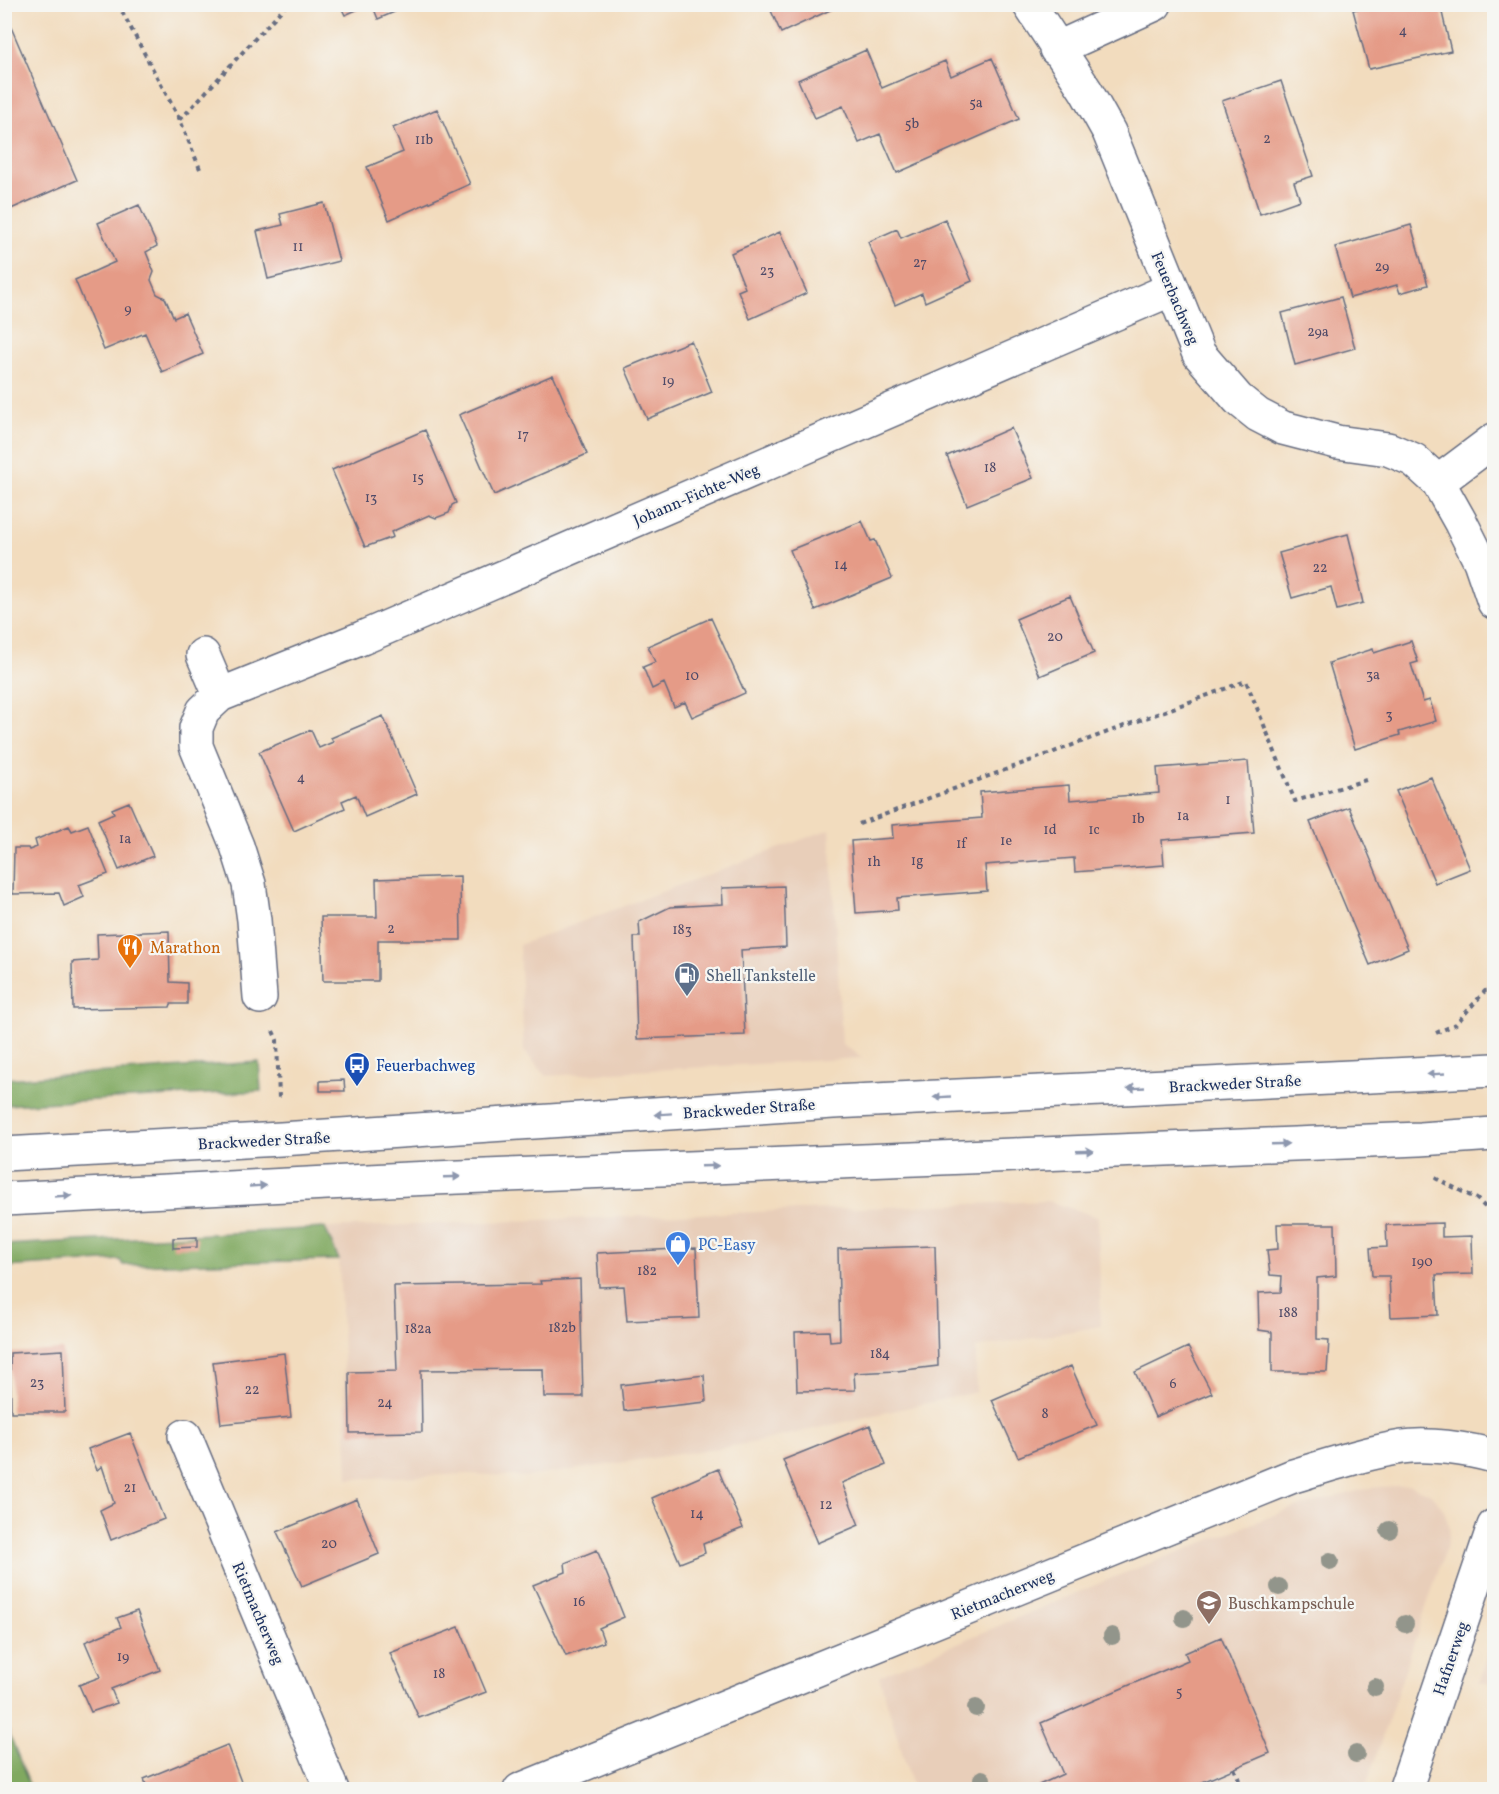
<svg xmlns="http://www.w3.org/2000/svg" width="1499" height="1794" font-family="Vollkorn,serif">
<style>
.built{fill:#e8ceb9}
.forest{fill:#80a960;stroke:#4e6c5f;stroke-width:1.5}
.building{fill:#e59b87}
.lines{fill:none;stroke-linecap:round;stroke-linejoin:round}
.minor-casing{stroke:#666c80;stroke-width:36}
.secondary-casing{stroke:#666c80;stroke-width:36}
.path{stroke:#666c80;stroke-width:4;stroke-dasharray:4.5 4.5;stroke-linecap:butt}
.minor{stroke:#fff;stroke-width:33}
.secondary{stroke:#fff;stroke-width:33}
.tree{fill:#92958b}
.oneway{fill:#8d97ae}
.labels{text-anchor:middle;stroke-width:4.5;stroke-linejoin:round;paint-order:stroke}
.number-label{font-size:14px;fill:#4e4a68}
.street-label{font-size:16px;fill:#1b2f5e;stroke:#f6f6f2}
.food-label{font-size:16px;fill:#c56008;stroke:#f6f6f2;text-anchor:start}
.service-label{font-size:16px;fill:#4e5e75;stroke:#f6f6f2;text-anchor:start}
.transit-label{font-size:16px;fill:#164399;stroke:#f6f6f2;text-anchor:start}
.shop-label{font-size:16px;fill:#366cbe;stroke:#f6f6f2;text-anchor:start}
.education-label{font-size:16px;fill:#785e54;stroke:#f6f6f2;text-anchor:start}
</style>
<rect width="100%" height="100%" fill="#f6f6f2"/>
<filter id="ink" filterUnits="userSpaceOnUse"><feTurbulence type="fractalNoise" baseFrequency=".0167" numOctaves="2"/><feDisplacementMap in="SourceGraphic" scale="12" xChannelSelector="R" yChannelSelector="G"/><feConvolveMatrix kernelMatrix="1 2 1 2 8 2 1 2 1" color-interpolation-filters="sRGB"/></filter>
<filter id="wash" filterUnits="userSpaceOnUse"><feTurbulence type="fractalNoise" baseFrequency=".008" numOctaves="4" result="noise"/><feDisplacementMap in="SourceGraphic" scale="24" xChannelSelector="R" yChannelSelector="G"/><feGaussianBlur stdDeviation="1.35" result="paint"/><feColorMatrix in="noise" values="0 0 0 0 0 0 0 0 0 0 0 0 0 0 0 0 0 1.4 0 .05"/><feComposite in="paint" operator="in"/></filter>
<g filter="url(#wash)">
<rect width="100%" height="100%" fill="#f2dcbe"/>
<path class="built" d="M 830,829 L 842,1044 L 863,1058 L 546,1076 L 524,1051 L 519,945 Z
M 1048,1201 L 1098,1217 L 1101,1326 L 976,1348 L 976,1392 L 752,1443 L 526,1477 L 470,1474 L 348,1479 L 339,1260 L 325,1228 Z
M 1410,1485 L 1430,1493 L 1444,1510 L 1450,1529 L 1446,1548 L 1365,1789 L 913,1789 L 879,1676 L 1117,1576 L 1287,1510 L 1369,1488 Z
M 1494,1633 L 1494,1683 L 1479,1683 Z"/>
<path class="forest" d="M 259,1062 L 261,1091 L 5,1105 L 5,1079 Z
M 325,1228 L 339,1260 L 123,1265 L 120,1260 L 5,1267 L 4,1245 Z
M 4,1723 L 5,1723 L 31,1789 L 5,1789 Z"/>
<g id="blocks">
<path class="building" d="M 372,4 L 396,4 L 399,10 L 378,19 Z
M 768,4 L 843,4 L 781,33 Z
M 1377,4 L 1440,4 L 1451,51 L 1369,69 L 1353,10 Z
M 340,5 L 368,5 L 345,15 Z
M 4,11 L 77,180 L 4,212 Z
M 866,50 L 882,88 L 945,61 L 951,76 L 992,58 L 1019,119 L 897,173 L 880,134 L 859,143 L 843,106 L 815,118 L 798,80 Z
M 1281,81 L 1313,176 L 1294,182 L 1300,200 L 1260,214 L 1222,101 Z
M 437,109 L 470,184 L 389,220 L 367,167 L 403,152 L 393,128 Z
M 324,203 L 339,261 L 268,279 L 257,231 L 283,225 L 280,214 Z
M 139,205 L 157,246 L 146,252 L 154,272 L 151,280 L 157,294 L 165,298 L 174,318 L 185,313 L 203,354 L 162,372 L 145,333 L 104,350 L 75,280 L 115,262 L 98,223 Z
M 945,219 L 972,281 L 925,302 L 922,293 L 895,305 L 868,242 L 897,229 L 901,238 Z
M 1411,225 L 1428,285 L 1400,293 L 1397,285 L 1350,298 L 1335,247 Z
M 780,232 L 807,293 L 750,319 L 738,291 L 745,288 L 731,253 Z
M 1341,297 L 1355,348 L 1295,365 L 1282,313 Z
M 691,341 L 712,392 L 647,419 L 625,368 Z
M 553,375 L 587,454 L 494,495 L 459,415 Z
M 1011,428 L 1033,478 L 967,505 L 947,456 Z
M 425,430 L 456,503 L 452,505 L 449,513 L 436,518 L 429,515 L 391,532 L 393,537 L 365,547 L 332,470 Z
M 862,521 L 871,541 L 875,540 L 892,578 L 815,610 L 790,550 Z
M 1348,534 L 1360,582 L 1358,582 L 1363,603 L 1337,610 L 1331,587 L 1292,598 L 1279,553 Z
M 1070,596 L 1094,653 L 1040,676 L 1016,619 Z
M 711,618 L 745,693 L 692,717 L 685,702 L 674,707 L 664,683 L 652,689 L 643,667 L 655,662 L 648,646 Z
M 1411,641 L 1418,662 L 1411,664 L 1423,702 L 1430,700 L 1436,721 L 1399,732 L 1400,735 L 1355,749 L 1329,663 L 1373,649 L 1374,653 Z
M 383,716 L 417,794 L 365,817 L 356,795 L 342,801 L 345,808 L 294,831 L 259,752 L 311,730 L 319,748 L 333,742 L 331,738 Z
M 1248,761 L 1254,833 L 1162,840 L 1164,865 L 1075,872 L 1074,858 L 985,865 L 987,891 L 897,898 L 898,910 L 856,913 L 851,841 L 893,838 L 892,825 L 982,818 L 980,792 L 1069,785 L 1070,800 L 1159,793 L 1157,768 Z
M 1431,777 L 1470,869 L 1435,883 L 1396,791 Z
M 129,802 L 153,856 L 119,870 L 98,820 L 114,813 L 112,809 Z
M 1349,807 L 1408,949 L 1370,965 L 1310,822 Z
M 88,825 L 108,874 L 79,885 L 84,897 L 64,906 L 59,893 L 13,894 L 14,848 L 28,848 L 29,850 L 37,847 L 35,840 L 69,826 L 72,831 Z
M 460,876 L 461,940 L 378,940 L 378,981 L 323,981 L 321,917 L 377,917 L 376,879 Z
M 784,886 L 786,947 L 741,950 L 745,1035 L 637,1039 L 634,937 L 640,937 L 639,922 L 670,907 L 723,904 L 722,888 Z
M 169,931 L 170,982 L 187,983 L 187,1004 L 171,1004 L 170,1007 L 73,1009 L 72,962 L 98,960 L 97,934 Z
M 344,1080 L 345,1091 L 320,1091 L 320,1081 Z
M 1442,1223 L 1442,1237 L 1472,1236 L 1473,1274 L 1436,1275 L 1438,1315 L 1391,1317 L 1389,1276 L 1372,1276 L 1370,1248 L 1387,1247 L 1386,1225 Z
M 1277,1224 L 1335,1224 L 1336,1276 L 1317,1278 L 1317,1339 L 1329,1340 L 1327,1372 L 1272,1372 L 1272,1332 L 1259,1330 L 1258,1293 L 1281,1292 L 1282,1276 L 1270,1275 L 1267,1250 L 1278,1249 Z
M 197,1237 L 197,1247 L 173,1248 L 173,1238 Z
M 935,1246 L 938,1366 L 897,1371 L 854,1373 L 855,1390 L 797,1391 L 795,1332 L 829,1331 L 830,1341 L 840,1340 L 838,1249 Z
M 696,1248 L 699,1318 L 627,1321 L 624,1286 L 599,1287 L 597,1253 Z
M 580,1279 L 583,1397 L 544,1397 L 543,1369 L 421,1370 L 422,1432 L 350,1433 L 349,1372 L 397,1371 L 394,1286 L 541,1284 L 540,1281 Z
M 1188,1347 L 1212,1393 L 1155,1417 L 1135,1372 Z
M 63,1350 L 65,1412 L 11,1412 L 10,1353 Z
M 284,1353 L 291,1417 L 221,1424 L 213,1362 Z
M 1071,1366 L 1097,1425 L 1018,1457 L 992,1400 Z
M 704,1375 L 706,1402 L 624,1411 L 621,1385 Z
M 870,1425 L 886,1465 L 842,1483 L 859,1525 L 817,1543 L 783,1460 Z
M 130,1433 L 164,1519 L 111,1540 L 100,1510 L 114,1503 L 102,1466 L 97,1470 L 88,1449 Z
M 718,1469 L 743,1528 L 703,1544 L 705,1553 L 680,1563 L 652,1498 Z
M 357,1499 L 379,1554 L 302,1586 L 277,1532 Z
M 597,1550 L 624,1617 L 599,1628 L 604,1642 L 566,1656 L 533,1585 L 566,1572 L 565,1563 Z
M 137,1611 L 160,1670 L 111,1689 L 117,1703 L 91,1712 L 79,1685 L 100,1677 L 85,1642 L 121,1627 L 117,1618 Z
M 459,1627 L 486,1692 L 419,1718 L 390,1653 Z
M 1221,1637 L 1270,1753 L 1184,1790 L 1041,1790 L 1039,1785 L 1063,1774 L 1041,1723 L 1188,1660 L 1185,1653 Z
M 227,1745 L 243,1787 L 236,1790 L 148,1790 L 144,1779 Z"/>
</g>
</g>
<g filter="url(#ink)">
<use href="#blocks" fill-opacity="0" stroke="#666c80" stroke-width="1.5"/>
<g class="lines">
<defs>
<path id="minor" d="M 1029,4 L 1086,91 L 1109,132 L 1199,354 L 1238,399 L 1258,415 L 1283,428 L 1337,442 L 1388,449 L 1414,460 L 1438,482 L 1461,523 L 1480,561 L 1494,602
M 1056,49 L 1155,4
M 1438,482 L 1494,440
M 203,655 L 220,695 L 362,638 L 1172,289
M 220,695 L 203,711 L 196,728 L 196,746 L 237,846 L 249,884 L 254,920 L 260,997
M 185,1436 L 332,1790
M 520,1790 L 1293,1476 C 1329,1465 1365,1453 1402,1447 C 1429,1443 1468,1449 1494,1456
M 1405,1790 L 1494,1526"/>
<path id="secondary" d="M 4,1154 L 281,1139 L 833,1102 L 1494,1070
M 4,1199 L 408,1179 L 1420,1139 L 1494,1134"/>
</defs>
<use href="#minor" class="minor-casing"/>
<use href="#secondary" class="secondary-casing"/>
<path class="path" d="M 118,4 L 180,120 L 200,169
M 180,120 L 287,4
M 859,824 L 1246,681 L 1295,801 L 1366,780
M 273,1031 L 277,1040 L 279,1099
M 1436,1033 L 1456,1024 L 1485,991 L 1494,990
M 1435,1178 L 1477,1199 L 1492,1214 L 1494,1214
M 1234,1768 L 1243,1790
M 4,1788 L 5,1790"/>
<use href="#minor" class="minor"/>
<use href="#secondary" class="secondary"/>
</g>
<g class="tree">
<circle cx="1389" cy="1530" r="9"/>
<circle cx="1330" cy="1561" r="9"/>
<circle cx="1279" cy="1587" r="9"/>
<circle cx="1184" cy="1618" r="9"/>
<circle cx="1405" cy="1624" r="9"/>
<circle cx="1112" cy="1636" r="9"/>
<circle cx="1375" cy="1687" r="9"/>
<circle cx="976" cy="1708" r="9"/>
<circle cx="1356" cy="1754" r="9"/>
<circle cx="982" cy="1779" r="9"/>
</g>
<defs><path id="oneway-solid" d="M-6-.8H1V-3.2L6.5 0L1 3.2V.8H-6Z" transform="scale(1.5)"/></defs>
<g class="oneway">
<use href="#oneway-solid" transform="translate(1436 1074) rotate(177)"/>
<use href="#oneway-solid" transform="translate(1136 1088) rotate(177)"/>
<use href="#oneway-solid" transform="translate(942 1097) rotate(177)"/>
<use href="#oneway-solid" transform="translate(663 1114) rotate(176)"/>
<use href="#oneway-solid" transform="translate(1280 1144) rotate(-2)"/>
<use href="#oneway-solid" transform="translate(1085 1151) rotate(-2)"/>
<use href="#oneway-solid" transform="translate(710 1166) rotate(-2)"/>
<use href="#oneway-solid" transform="translate(452 1177) rotate(-2)"/>
<use href="#oneway-solid" transform="translate(258 1186) rotate(-3)"/>
<use href="#oneway-solid" transform="translate(63 1196) rotate(-3)"/>
</g>
</g>
<defs>
<symbol id="restaurant-pin" viewBox="-11 -11 22 30"><path d="M0 17L-7.5 6A9.5 9.5 0 1 1 7.5 6Z" fill="#e8710a" stroke="#f6f6f2"/><path d="M-5-6h1v4h1v-4h1v4h1v-4h1v5L-1.5 .5V6h-2V.5L-5-1ZM5-6V6H3V1.5H1.5Q1.5-4 5-6Z" fill="#fff"/></symbol>
<symbol id="fuel-pin" viewBox="-11 -11 22 30"><path d="M0 17L-7.5 6A9.5 9.5 0 1 1 7.5 6Z" fill="#5c6f8a" stroke="#f6f6f2"/><path d="M-5.5-6h7V0h2V4h1.3V-2.5L3-4.5l.8-.8L6-3V5H2.5V1h-1V6h-7ZM-4.2-4.7v3.2H.2V-4.7Z" fill="#fff"/></symbol>
<symbol id="bus-pin" viewBox="-11 -11 22 30"><path d="M0 17L-7.5 6A9.5 9.5 0 1 1 7.5 6Z" fill="#1a4fb4" stroke="#f6f6f2"/><path d="M-5-6H5V4H4V6H2V4H-2V6H-4V4H-5ZM-3.5-4V0h7V-4ZM-3.5 1.2v1.5H-2V1.2ZM2 1.2v1.5H3.5V1.2Z" fill="#fff"/></symbol>
<symbol id="shop-pin" viewBox="-11 -11 22 30"><path d="M0 17L-7.5 6A9.5 9.5 0 1 1 7.5 6Z" fill="#3f7fe0" stroke="#f6f6f2"/><path d="M-5-2.5h2.3a2.7 3.5 0 0 1 5.4 0H5L5.5 6h-11ZM-1.5-2.5h3a1.5 2.3 0 0 0-3 0Z" fill="#fff"/></symbol>
<symbol id="school-pin" viewBox="-11 -11 22 30"><path d="M0 17L-7.5 6A9.5 9.5 0 1 1 7.5 6Z" fill="#8d6e63" stroke="#f6f6f2"/><path d="M0-5L7-2L0 1L-7-2ZM-4 1L0 2.5L4 1V4Q0 6-4 4Z" fill="#fff"/></symbol>
</defs>
<g fill-rule="evenodd">
<use href="#restaurant-pin" x="115" y="932" width="30" height="40"/>
<use href="#fuel-pin" x="672" y="960" width="30" height="40"/>
<use href="#bus-pin" x="342" y="1050" width="30" height="40"/>
<use href="#shop-pin" x="663" y="1229" width="30" height="40"/>
<use href="#school-pin" x="1194" y="1588" width="30" height="40"/>
</g>
<g class="labels">
<g class="number-label">
<text x="1403" y="35">4</text>
<text x="976" y="107">5a</text>
<text x="912" y="128">5b</text>
<text x="1267" y="143">2</text>
<text x="424" y="144">11b</text>
<text x="298" y="251">11</text>
<text x="920" y="267">27</text>
<text x="1382" y="271">29</text>
<text x="767" y="275">23</text>
<text x="128" y="313">9</text>
<text x="1318" y="336">29a</text>
<text x="668" y="385">19</text>
<text x="523" y="439">17</text>
<text x="990" y="472">18</text>
<text x="418" y="482">15</text>
<text x="371" y="502">13</text>
<text x="841" y="569">14</text>
<text x="1320" y="572">22</text>
<text x="1055" y="641">20</text>
<text x="1373" y="679">3a</text>
<text x="692" y="680">10</text>
<text x="1389" y="719">3</text>
<text x="301" y="782">4</text>
<text x="1228" y="804">1</text>
<text x="1183" y="820">1a</text>
<text x="1138" y="823">1b</text>
<text x="1050" y="834">1d</text>
<text x="1094" y="834">1c</text>
<text x="125" y="843">1a</text>
<text x="1006" y="845">1e</text>
<text x="961" y="848">1f</text>
<text x="917" y="865">1g</text>
<text x="874" y="866">1h</text>
<text x="391" y="933">2</text>
<text x="682" y="934">183</text>
<text x="1422" y="1266">190</text>
<text x="647" y="1275">182</text>
<text x="1288" y="1317">188</text>
<text x="562" y="1332">182b</text>
<text x="418" y="1333">182a</text>
<text x="880" y="1358">184</text>
<text x="37" y="1387">23</text>
<text x="1173" y="1388">6</text>
<text x="252" y="1394">22</text>
<text x="385" y="1407">24</text>
<text x="1045" y="1418">8</text>
<text x="130" y="1492">21</text>
<text x="826" y="1509">12</text>
<text x="697" y="1518">14</text>
<text x="329" y="1548">20</text>
<text x="579" y="1606">16</text>
<text x="123" y="1661">19</text>
<text x="439" y="1678">18</text>
<text x="1179" y="1696">5</text>
</g>
<g class="street-label">
<text transform="translate(1176 298) rotate(67)" y="6">Feuerbachweg</text>
<text transform="translate(696 494) rotate(-23)" y="6">Johann-Fichte-Weg</text>
<text transform="translate(1235 1083) rotate(-3)" y="6">Brackweder Straße</text>
<text transform="translate(749 1108) rotate(-4)" y="6">Brackweder Straße</text>
<text transform="translate(264 1140) rotate(-3)" y="6">Brackweder Straße</text>
<text transform="translate(1002 1594) rotate(-22)" y="6">Rietmacherweg</text>
<text transform="translate(259 1613) rotate(67)" y="6">Rietmacherweg</text>
<text transform="translate(1450 1658) rotate(-71)" y="6">Hafnerweg</text>
</g>
<g class="food-label">
<text x="150" y="953">Marathon</text>
</g>
<g class="service-label">
<text x="706" y="981">Shell Tankstelle</text>
</g>
<g class="transit-label">
<text x="376" y="1071">Feuerbachweg</text>
</g>
<g class="shop-label">
<text x="698" y="1250">PC-Easy</text>
</g>
<g class="education-label">
<text x="1228" y="1609">Buschkampschule</text>
</g>
</g>
<rect width="1499" height="1794" fill="none" stroke="#f6f6f2" stroke-width="24"/>
</svg>
